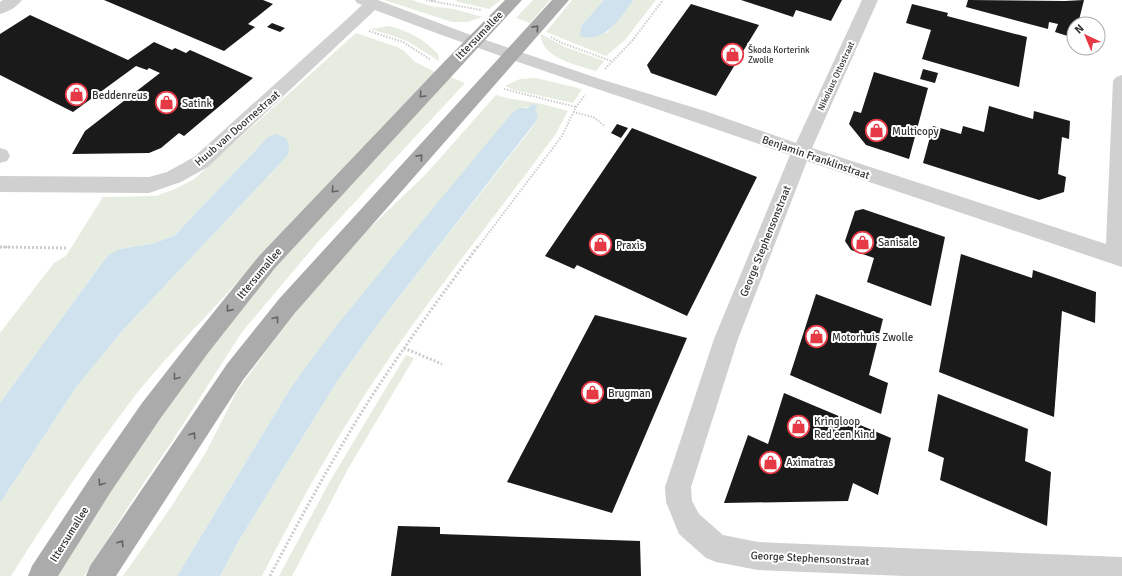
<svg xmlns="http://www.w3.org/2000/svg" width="1122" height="576" font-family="Signika,sans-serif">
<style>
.green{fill:#e6ecdf}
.water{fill:#cfe2ee}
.building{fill:#1a1a1a}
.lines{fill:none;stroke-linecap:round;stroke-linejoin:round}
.path-far1{stroke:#cdcdcd;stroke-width:2;stroke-dasharray:1.5 1.5;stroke-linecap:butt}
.path{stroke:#cdcdcd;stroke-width:3;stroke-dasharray:2 2;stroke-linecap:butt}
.minor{fill:#d0d0d0;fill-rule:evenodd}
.major{fill:#ababab;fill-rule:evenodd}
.oneway{stroke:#636363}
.labels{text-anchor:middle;stroke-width:4;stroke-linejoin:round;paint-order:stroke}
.far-poi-label{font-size:9px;fill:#333;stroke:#fff;text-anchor:start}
.far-street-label{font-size:9px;fill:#333;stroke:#fff}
.street-label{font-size:11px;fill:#333;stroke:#fff}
.poi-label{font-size:11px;fill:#333;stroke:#fff;text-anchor:start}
</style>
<rect width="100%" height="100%" fill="#fff"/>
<path class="green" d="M 384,0 L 412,0 L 430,6 L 454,9 L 482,17 L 467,22 L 452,22 Z
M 457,0 L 501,0 L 489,9 L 455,1 Z
M 533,0 L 550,0 L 530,23 L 516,18 Z
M 572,0 L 604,0 L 581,26 L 607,33 L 634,0 L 656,0 L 624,41 L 606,56 L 546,32 Z
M 389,26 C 408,31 424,39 438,54 L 439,61 L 409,42 L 393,36 L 370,29 Z
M 356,33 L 397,47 L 403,50 L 415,62 L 435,72 C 366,142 299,214 233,287 C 201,322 167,356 137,393 C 92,452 50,513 11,576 L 0,576 L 0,503 L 77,386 L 123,330 L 288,155 L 268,137 L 174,236 L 151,244 L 120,249 L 102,263 L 0,403 L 0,333 L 54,263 L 66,256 L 103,197 L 156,196 L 175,189 L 194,179 Z
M 541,34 L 565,47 L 604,61 L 596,71 C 578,65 540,58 541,34 Z
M 450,77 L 465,83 L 317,243 L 242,332 L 171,443 L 139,490 L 84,576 L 55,576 L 131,460 L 204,357 L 277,265 Z
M 536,78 L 582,89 L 573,103 L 514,90 L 505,86 L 520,79 Z
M 496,95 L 506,98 L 542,104 L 568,111 L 555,135 C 502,207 446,277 394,351 C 345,422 301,499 262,576 L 220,576 L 238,542 L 336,383 L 381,320 L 531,129 L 537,120 L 535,111 L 538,106 L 520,108 L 290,389 L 177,576 L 123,576 L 169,510 L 206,452 L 237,391 L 269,347 L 317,285 L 354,243 L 426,174 Z
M 406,355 L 414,358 L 349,467 L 292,576 L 279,576 L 330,481 Z"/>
<path class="water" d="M 604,0 L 634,0 C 620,17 606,44 580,36 L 581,26 Z
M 532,104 L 538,106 L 535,111 L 538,115 L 537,120 L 381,320 L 336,383 L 238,542 L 220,576 L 177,576 L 290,389 L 333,330 L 409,237 L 513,112 L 520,108 L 528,108 Z
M 277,134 L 286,138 L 289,146 L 288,155 L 123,330 L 77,386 L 0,503 L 0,403 L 102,263 L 109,255 L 120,249 L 151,244 L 174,236 L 268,137 Z"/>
<path class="building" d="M 104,0 L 263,0 L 273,4 L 248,24 L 255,27 L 224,51 Z
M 741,0 L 842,0 L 831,21 L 796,10 L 793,17 Z
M 968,0 L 1065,1 L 1084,0 L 1078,24 L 1074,24 L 1074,38 L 1055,32 L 1058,24 L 1049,22 L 1048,29 L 966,7 Z
M 691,4 L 759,25 L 716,96 L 651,73 L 647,65 Z
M 912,4 L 948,13 L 947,16 L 1027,37 L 1019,87 L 922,59 L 931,30 L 906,23 Z
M 30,15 L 128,60 L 154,42 L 172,50 L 175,48 L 186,53 L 190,50 L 253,78 L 184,136 L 179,133 L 161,148 L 149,153 L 72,154 L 85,131 L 160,73 L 149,68 L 147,70 L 136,66 L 73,112 L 0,75 L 0,34 Z
M 272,23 L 285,28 L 280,32 L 267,27 Z
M 923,69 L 938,73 L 935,83 L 920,79 Z
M 874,72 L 928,88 L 909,159 L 866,145 L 849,124 L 854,111 L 861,113 Z
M 989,106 L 1033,119 L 1034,111 L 1070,121 L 1069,139 L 1062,137 L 1058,174 L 1066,177 L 1064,192 L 1039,200 L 923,163 L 933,126 L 961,134 L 963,126 L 984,132 Z
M 617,124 L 628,128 L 621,138 L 611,133 Z
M 632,128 L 757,177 L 687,316 L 577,265 L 574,269 L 545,256 Z
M 863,209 L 945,237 L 931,306 L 867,282 L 874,258 L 851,250 L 845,241 L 855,211 Z
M 961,254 L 1032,278 L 1033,270 L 1096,292 L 1095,323 L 1062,311 L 1054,417 L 939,372 Z
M 816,294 L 883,319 L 864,395 L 869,375 L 888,383 L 881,414 L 790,375 Z
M 595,315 L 687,338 L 612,513 L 507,482 Z
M 784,393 L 891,438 L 878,495 L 853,483 L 848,501 L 724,503 L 748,435 L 768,444 Z
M 938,394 L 1028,429 L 1025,461 L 1051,472 L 1047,526 L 940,480 L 944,458 L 928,451 Z
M 398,526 L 440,527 L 440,534 L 640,541 L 641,576 L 391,576 Z"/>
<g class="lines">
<path class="path-far1" d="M 426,0 L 481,10
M 431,1 L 437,0
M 369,31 L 403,42 L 431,60
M 551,37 L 562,43 L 611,61
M 605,69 L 632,41 L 663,0
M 504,89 L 576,107
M 573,112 L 593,117 L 605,126
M 0,247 L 13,247
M 478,247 L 562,136 L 576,107 L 585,95"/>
<path class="path" d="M 0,247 L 67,248
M 404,348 L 442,364
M 270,576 C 301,517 333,458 368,402 C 403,348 440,297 478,246"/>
<path class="minor" d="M 3,0 L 22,0 C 17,7 8,12 0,14 L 0,2 Z
M 355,0 L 378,0 L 468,34 L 600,79 L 705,111 L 796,143 L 862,0 L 878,0 L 812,148 L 1106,244 L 1113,81 L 1116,77 L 1122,75 L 1122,267 L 807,161 L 738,339 L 691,487 L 692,501 L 699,514 L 723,535 L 758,542 L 1122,557 L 1122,576 L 905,576 L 758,570 L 716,562 L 706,558 L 679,534 L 666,502 L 665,487 L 714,339 L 790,155 C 652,106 512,63 375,10 L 208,167 L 181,182 L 149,193 L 0,192 L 0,176 L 149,177 L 167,172 L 194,157 L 346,20 L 362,5 L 357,3 Z
M 0,148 L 7,150 L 10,156 L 7,161 L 0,163 Z"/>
<path class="major" d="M 505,0 L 522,0 L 275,268 L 208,353 L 160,419 L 110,493 L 58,576 L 28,576 L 32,566 L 92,475 L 142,403 L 192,339 L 259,256 L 443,63 Z
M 552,0 L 569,0 L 295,313 L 243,380 L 116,576 L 86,576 L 90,566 L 227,364 L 279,299 Z"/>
</g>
<defs><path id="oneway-chevron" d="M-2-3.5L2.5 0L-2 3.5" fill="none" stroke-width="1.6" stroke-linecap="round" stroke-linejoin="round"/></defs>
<g class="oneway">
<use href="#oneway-chevron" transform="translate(536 28) rotate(-48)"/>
<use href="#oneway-chevron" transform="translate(422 95) rotate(133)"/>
<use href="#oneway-chevron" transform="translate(420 157) rotate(-48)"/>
<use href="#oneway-chevron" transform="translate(334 190) rotate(133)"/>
<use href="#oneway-chevron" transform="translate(229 309) rotate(129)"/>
<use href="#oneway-chevron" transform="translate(276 319) rotate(-52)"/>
<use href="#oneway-chevron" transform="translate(176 377) rotate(127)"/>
<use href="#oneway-chevron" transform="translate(193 435) rotate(-56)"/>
<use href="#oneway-chevron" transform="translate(101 483) rotate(124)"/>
<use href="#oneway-chevron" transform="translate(121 543) rotate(-57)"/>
</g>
<defs>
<symbol id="shop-ring" viewBox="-11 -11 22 22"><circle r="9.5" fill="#fff" stroke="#e63946" stroke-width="1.5"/><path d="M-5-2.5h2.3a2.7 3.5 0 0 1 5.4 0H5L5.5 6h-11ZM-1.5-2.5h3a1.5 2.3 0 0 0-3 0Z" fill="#e63946"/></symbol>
</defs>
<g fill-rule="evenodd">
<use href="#shop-ring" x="720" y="42" width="25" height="25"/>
<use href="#shop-ring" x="64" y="82" width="25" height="25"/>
<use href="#shop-ring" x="154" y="90" width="25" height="25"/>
<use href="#shop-ring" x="864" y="118" width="25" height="25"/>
<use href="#shop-ring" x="850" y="230" width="25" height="25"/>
<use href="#shop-ring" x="588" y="232" width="25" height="25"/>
<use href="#shop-ring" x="804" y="324" width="25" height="25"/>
<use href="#shop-ring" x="580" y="380" width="25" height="25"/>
<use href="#shop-ring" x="786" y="414" width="25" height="25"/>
<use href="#shop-ring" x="758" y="450" width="25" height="25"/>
</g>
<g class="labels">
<g class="far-poi-label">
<text x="748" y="53">Škoda Korterink<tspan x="748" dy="10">Zwolle</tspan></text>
</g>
<g class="far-street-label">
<text transform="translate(836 76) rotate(-65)" y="3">Nikolaus Ottostraat</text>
</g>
<g class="street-label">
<text transform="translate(479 35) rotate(-46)" y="4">Ittersumallee</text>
<text transform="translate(237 128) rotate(-41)" y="4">Huub van Doornestraat</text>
<text transform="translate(816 157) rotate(19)" y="4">Benjamin Franklinstraat</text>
<text transform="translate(765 241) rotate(-68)" y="4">George Stephensonstraat</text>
<text transform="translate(259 273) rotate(-50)" y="4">Ittersumallee</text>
<text transform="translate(69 534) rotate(-58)" y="4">Ittersumallee</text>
<text transform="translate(810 558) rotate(3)" y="4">George Stephensonstraat</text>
</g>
<g class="poi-label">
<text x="92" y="99">Beddenreus</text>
<text x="182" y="107">Satink</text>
<text x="892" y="135">Multicopy</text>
<text x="878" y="246">Sanisale</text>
<text x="616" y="249">Praxis</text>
<text x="832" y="341">Motorhuis Zwolle</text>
<text x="608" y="397">Brugman</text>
<text x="814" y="425">Kringloop<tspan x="814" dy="13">Red een Kind</tspan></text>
<text x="786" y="466">Aximatras</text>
</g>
</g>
<g transform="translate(1086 36) rotate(316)"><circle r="19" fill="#ffffff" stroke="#adadad"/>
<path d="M0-3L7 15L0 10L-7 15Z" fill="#e63946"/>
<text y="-6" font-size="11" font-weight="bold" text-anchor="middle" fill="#333333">N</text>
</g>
</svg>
